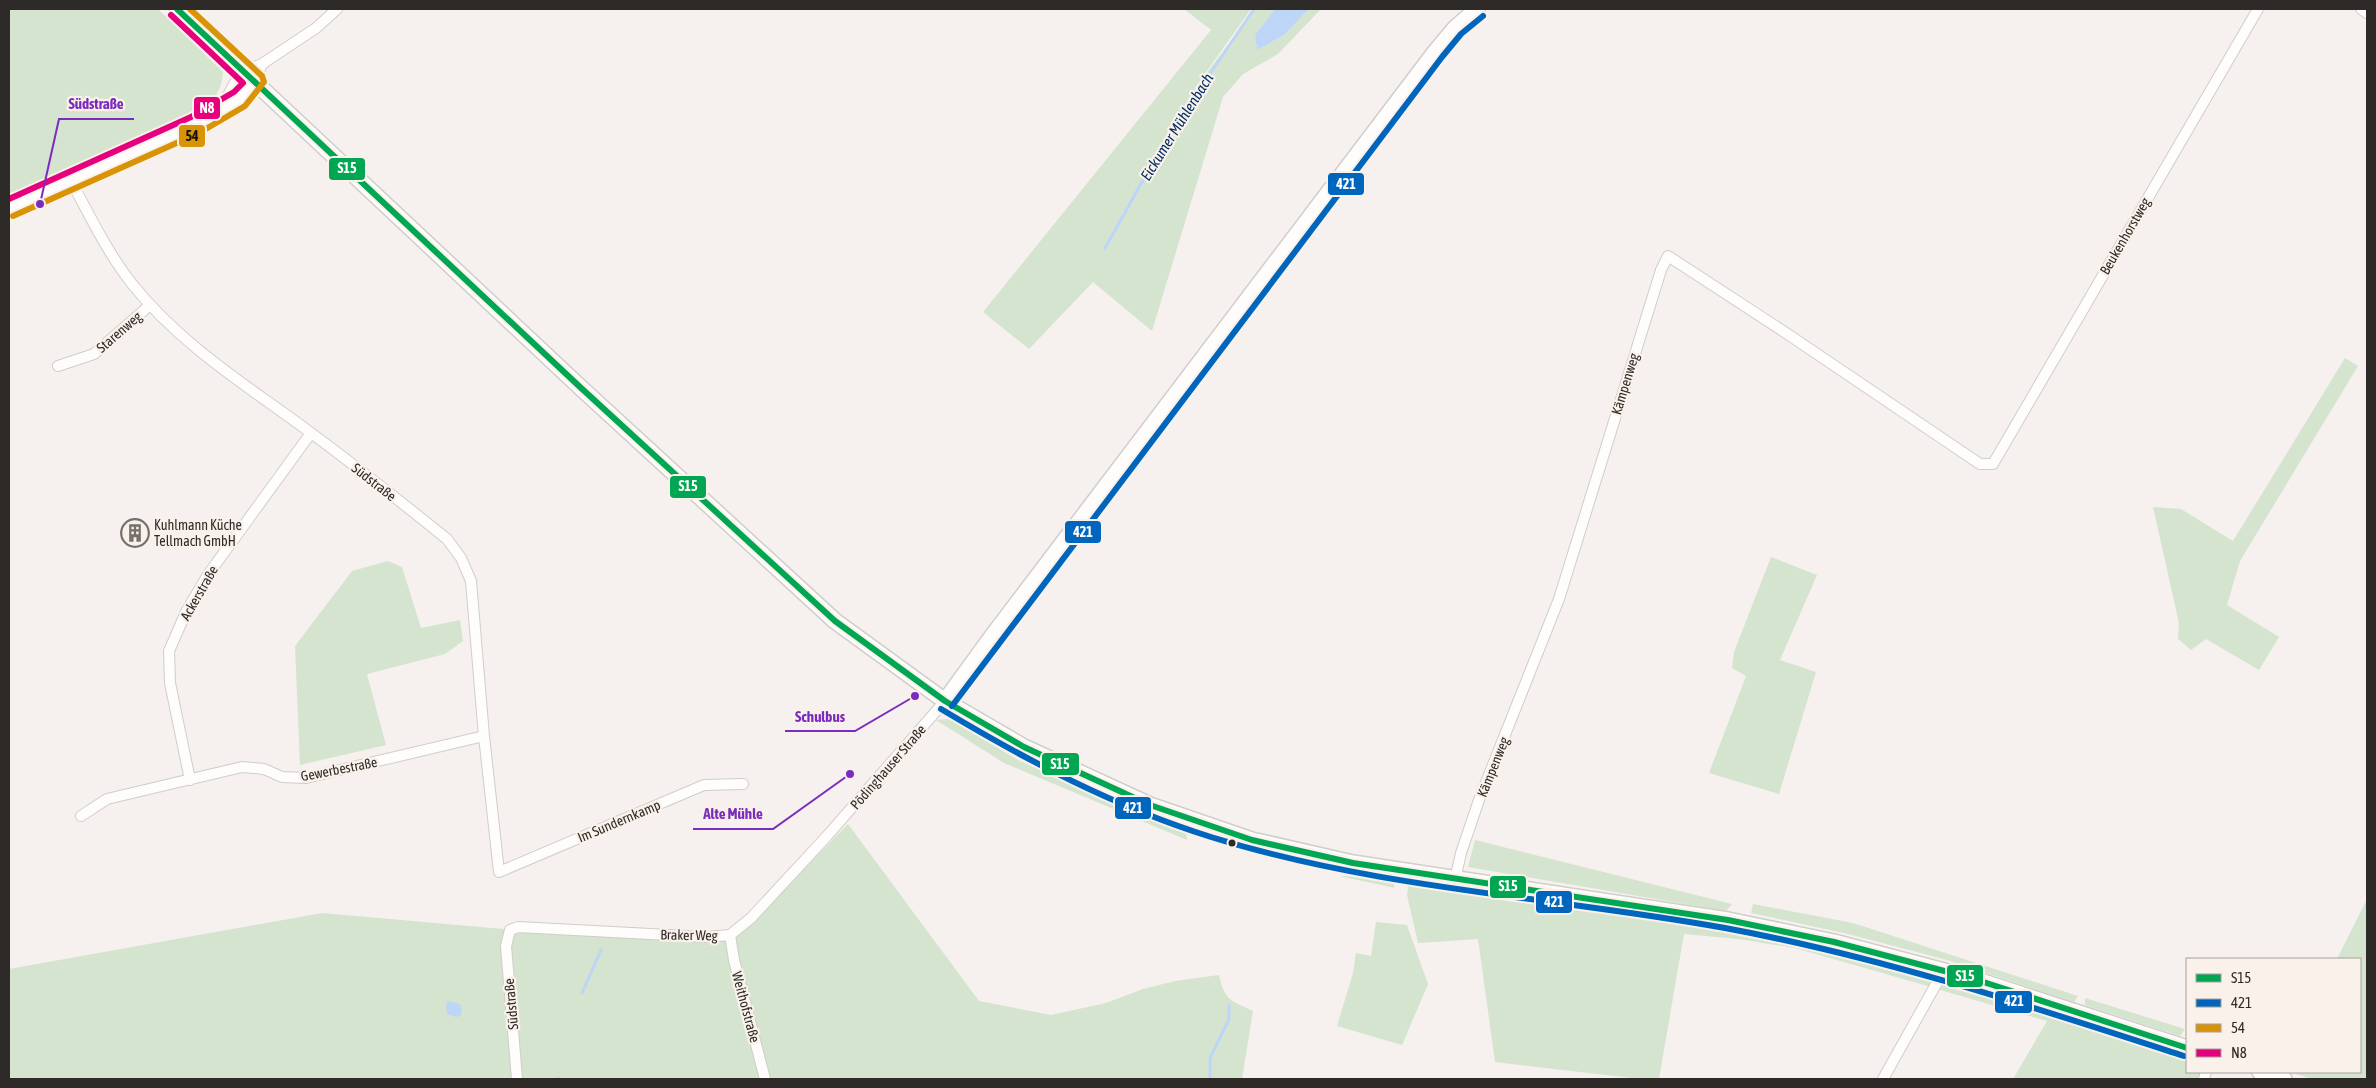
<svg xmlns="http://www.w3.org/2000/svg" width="2376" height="1088" font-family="'Asap Condensed',sans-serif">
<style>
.green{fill:#d4e4cf}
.water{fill:#bdd5f6}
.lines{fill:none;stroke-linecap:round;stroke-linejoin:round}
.stream{stroke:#bdd5f6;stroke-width:3}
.street-casing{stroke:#d0cdca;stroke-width:12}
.secondary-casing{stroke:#d0cdca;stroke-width:18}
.street{stroke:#fefdfc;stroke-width:10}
.secondary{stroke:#fefdfc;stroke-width:15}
.bus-1-casing{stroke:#f9f1ea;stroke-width:10}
.bus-2-casing{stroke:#f9f1ea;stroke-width:10}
.bus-3-casing{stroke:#f9f1ea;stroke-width:10}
.bus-4-casing{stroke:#f9f1ea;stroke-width:10}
.bus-1{stroke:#00a651;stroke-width:6}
.bus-2{stroke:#0065bd;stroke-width:6}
.bus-3{stroke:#d99306;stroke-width:6}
.bus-4{stroke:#e5007d;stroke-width:6}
.bus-dot{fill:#2d2a28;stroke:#f9f1ea;stroke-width:2}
.labels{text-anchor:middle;stroke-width:4.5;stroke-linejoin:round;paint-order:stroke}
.street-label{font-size:14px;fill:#2d2a28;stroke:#f9f1ea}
.poi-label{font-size:14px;fill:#2d2a28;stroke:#f9f1ea;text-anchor:start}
.water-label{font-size:15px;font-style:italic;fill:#013064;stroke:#f9f1ea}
.leader{fill:none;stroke:#7b2cbf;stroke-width:2}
.callout-dot{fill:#7b2cbf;stroke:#f9f1ea;stroke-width:2}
.callout-label{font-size:15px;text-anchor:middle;font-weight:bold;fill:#7b2cbf;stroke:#f9f1ea;stroke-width:4.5;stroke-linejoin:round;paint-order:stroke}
.line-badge{stroke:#f9f1ea;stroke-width:2}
.badge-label{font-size:14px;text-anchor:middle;font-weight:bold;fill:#fff}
.pale-badge-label{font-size:14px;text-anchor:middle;font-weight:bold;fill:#111}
</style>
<rect width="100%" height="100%" fill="#f6f1ee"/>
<path class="green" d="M 9,9 L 158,9 L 223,72 C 221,101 204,108 181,123 L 9,197 Z
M 1184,9 L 1251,9 L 1187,99 L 1255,9 L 1275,9 L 1255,35 L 1257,50 L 1284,35 L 1309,9 L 1321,9 L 1278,54 L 1243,74 L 1223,97 L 1152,331 L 1093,282 L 1029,349 L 983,312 L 1211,30 Z
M 2345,358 L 2358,366 L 2240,561 L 2227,605 L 2279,637 L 2259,670 L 2206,639 L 2191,650 L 2178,639 L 2179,623 L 2153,507 L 2181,509 L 2233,541 Z
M 1771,557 L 1817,575 L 1780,660 L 1816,672 L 1779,794 L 1709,773 L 1746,676 L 1732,668 L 1734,652 Z
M 388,561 L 402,567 L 421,628 L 460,620 L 463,641 L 445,654 L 367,674 L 386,745 L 300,765 L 295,646 L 352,571 Z
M 949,719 L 1018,760 L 1113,802 L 1186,831 L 1187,840 L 1004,763 L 936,720 Z
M 848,824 L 979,1001 L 1051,1015 L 1106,1003 L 1143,989 L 1175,981 L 1219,975 C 1225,1001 1230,1000 1253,1011 L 1242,1079 L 9,1079 L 9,969 L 322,913 L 503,929 L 707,941 L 752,922 Z
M 1475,840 L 1732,904 L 1726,911 L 1468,867 Z
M 1339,876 L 1392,878 L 1395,888 Z
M 1409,881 L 1627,912 L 1743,932 L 1824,948 L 1929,975 L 1932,978 L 1931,987 L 1795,948 L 1738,939 L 1684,934 L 1659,1079 L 1640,1079 L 1495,1062 L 1478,939 L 1418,943 L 1407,895 Z
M 2367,899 L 2367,1079 L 2312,1079 L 2289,1072 L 2360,1072 L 2360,959 L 2337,959 Z
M 1753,904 L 1853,923 L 2078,996 L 2074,1002 L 1947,960 L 1848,934 L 1751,913 Z
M 1376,922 L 1407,925 L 1428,984 L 1402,1045 L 1337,1026 L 1353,973 L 1356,953 L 1371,956 Z
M 1948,981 L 2187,1057 L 2187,1072 L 2200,1072 L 2199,1079 L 2013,1079 L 2047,1021 L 1937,989 L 1943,982 Z
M 2085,998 L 2185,1029 L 2180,1036 L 2085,1005 Z"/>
<path class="water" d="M 1275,9 L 1309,9 L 1284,35 L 1257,50 L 1255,35 Z
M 448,1001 L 460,1004 L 462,1011 L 460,1016 L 456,1017 L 447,1014 L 446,1005 Z"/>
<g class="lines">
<path class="stream" d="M 1105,248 L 1169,134 L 1254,9
M 582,993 L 601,950
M 557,1079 L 558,1078
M 1210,1079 L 1210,1058 L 1229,1019 L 1229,1005"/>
<defs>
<path id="street" d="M 2361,9 L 2367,13
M 220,110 L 234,84 L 244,71 L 262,64 L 316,28 L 337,9
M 71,181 C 90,216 108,254 133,285 C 180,344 246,385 307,430 C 355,465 401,502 447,539 L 461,558 L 471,581 L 484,736 L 499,872 L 704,785 L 743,784
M 9,208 L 195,125 L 240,99 L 255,82 L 262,64
M 58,366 L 94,354 L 150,305
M 190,780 L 170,683 L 169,651 L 186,612 L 207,576 L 311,433
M 81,816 L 107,799 L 242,767 L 264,769 L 282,777 L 306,778 L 484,736
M 1455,880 L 1461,853 L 1479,800 L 1559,599 L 1661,270 L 1668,256 L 1786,333 L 1980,464 L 1993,464 L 2258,9
M 730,935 L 734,960 L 765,1079
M 517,1079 L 506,946 L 510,930 L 518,927 L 707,937 L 730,935 L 751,918 L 827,836 L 945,701
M 1883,1079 L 1944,970
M 2204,1079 L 2206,1072"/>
<path id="secondary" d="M 177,9 L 580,387 L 835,621 L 945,701 L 1024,747 L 1150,805 L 1252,840 L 1353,863 L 1728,920 L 1834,942 L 1971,978 L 2187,1048
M 945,701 L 993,635 L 1435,52 L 1455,28 L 1477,9
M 2260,1072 L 2284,1079"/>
</defs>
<use href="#street" class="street-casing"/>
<use href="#secondary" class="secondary-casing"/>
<use href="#street" class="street"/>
<use href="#secondary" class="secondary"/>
<defs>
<path id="bus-1" d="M 177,9 L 580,387 L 835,621 L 945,701 L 1024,747 L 1150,805 L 1252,840 L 1353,863 L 1728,920 L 1834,942 L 1971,978 L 2187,1048"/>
<path id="bus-2" d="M 952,706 L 1442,57 L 1461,34 L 1483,16
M 941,709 C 1026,760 1115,807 1211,837 C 1378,889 1554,897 1725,928 C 1882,957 2033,1007 2184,1056"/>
<path id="bus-3" d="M 13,216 L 199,133 L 245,106 L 264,82 L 262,76 L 190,9"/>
<path id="bus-4" d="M 9,199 L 191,117 L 234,92 L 243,83 L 171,15"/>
</defs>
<use href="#bus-1" class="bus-1-casing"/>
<use href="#bus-2" class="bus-2-casing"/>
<use href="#bus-3" class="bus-3-casing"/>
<use href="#bus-4" class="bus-4-casing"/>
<use href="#bus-1" class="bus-1"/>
<use href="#bus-2" class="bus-2"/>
<use href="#bus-3" class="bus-3"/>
<use href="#bus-4" class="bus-4"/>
</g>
<defs>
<symbol id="building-ring" viewBox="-11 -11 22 22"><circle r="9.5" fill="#f9f1ea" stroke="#73706d" stroke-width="1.5"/><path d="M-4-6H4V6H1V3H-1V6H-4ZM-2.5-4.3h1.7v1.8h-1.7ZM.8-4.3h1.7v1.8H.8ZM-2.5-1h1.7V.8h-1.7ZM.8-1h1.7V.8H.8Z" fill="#73706d"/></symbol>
</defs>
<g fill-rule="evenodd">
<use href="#building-ring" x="119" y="517" width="32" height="32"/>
</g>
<circle class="bus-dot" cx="1232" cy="843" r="4.5"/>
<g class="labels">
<g class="street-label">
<text transform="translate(2125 236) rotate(-60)" y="5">Beukenhorstweg</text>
<text transform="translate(119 332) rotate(-41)" y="5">Starenweg</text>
<text transform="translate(1625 384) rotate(-73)" y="5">Kämpenweg</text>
<text transform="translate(374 482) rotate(38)" y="5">Südstraße</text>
<text transform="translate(199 593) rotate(-60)" y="5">Ackerstraße</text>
<text transform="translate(888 767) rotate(-49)" y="5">Pödinghauser Straße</text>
<text transform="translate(1493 767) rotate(-68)" y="5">Kämpenweg</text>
<text transform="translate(339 769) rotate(-11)" y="5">Gewerbestraße</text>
<text transform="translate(619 821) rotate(-23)" y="5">Im Sundernkamp</text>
<text transform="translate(689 935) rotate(1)" y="5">Braker Weg</text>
<text transform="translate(511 1004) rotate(-95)" y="5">Südstraße</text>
<text transform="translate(746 1007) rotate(75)" y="5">Weithofstraße</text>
</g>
<g class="poi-label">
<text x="154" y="530">Kuhlmann Küche<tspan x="154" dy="16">Tellmach GmbH</tspan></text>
</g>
<g class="water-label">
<text transform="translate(1177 127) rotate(-58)" y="5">Eickumer Mühlenbach</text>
</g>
</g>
<path class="leader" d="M40 204L59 119H134M915 696L855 731H785M850 774L773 829H693"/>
<g class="callout-dot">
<circle cx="40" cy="204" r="5"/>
<circle cx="915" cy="696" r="5"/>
<circle cx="850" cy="774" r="5"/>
</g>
<g class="callout-label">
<text x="96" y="109">Südstraße</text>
<text x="820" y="722">Schulbus</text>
<text x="733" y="819">Alte Mühle</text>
</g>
<g class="line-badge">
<rect x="193" y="96" width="28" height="24" rx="5" fill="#e5007d"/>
<rect x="178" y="124" width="28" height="24" rx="5" fill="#d99306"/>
<rect x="328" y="157" width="38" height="24" rx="5" fill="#00a651"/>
<rect x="1327" y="172" width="38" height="24" rx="5" fill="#0065bd"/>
<rect x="669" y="475" width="38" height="24" rx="5" fill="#00a651"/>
<rect x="1064" y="520" width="38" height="24" rx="5" fill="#0065bd"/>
<rect x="1041" y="752" width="39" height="24" rx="5" fill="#00a651"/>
<rect x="1114" y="796" width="38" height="24" rx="5" fill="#0065bd"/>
<rect x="1489" y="875" width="38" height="24" rx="5" fill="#00a651"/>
<rect x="1535" y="890" width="38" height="24" rx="5" fill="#0065bd"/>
<rect x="1946" y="964" width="38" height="24" rx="5" fill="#00a651"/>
<rect x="1994" y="990" width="39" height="24" rx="5" fill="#0065bd"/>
</g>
<g class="badge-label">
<text x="207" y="113">N8</text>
<text x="347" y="173">S15</text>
<text x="1346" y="189">421</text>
<text x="688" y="491">S15</text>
<text x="1083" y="537">421</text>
<text x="1060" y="769">S15</text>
<text x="1133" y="813">421</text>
<text x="1508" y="891">S15</text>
<text x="1554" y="907">421</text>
<text x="1965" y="981">S15</text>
<text x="2014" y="1006">421</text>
</g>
<g class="pale-badge-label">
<text x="192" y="141">54</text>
</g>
<rect width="2376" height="1088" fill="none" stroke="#2d2a28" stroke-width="20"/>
<rect x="2186" y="958" width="175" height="115" fill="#f9f1ea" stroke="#a7a19c"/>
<rect x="2196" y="974" width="25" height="8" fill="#00a651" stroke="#a7a19c"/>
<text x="2231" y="983" font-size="15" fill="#2d2a28">S15</text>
<rect x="2196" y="999" width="25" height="8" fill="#0065bd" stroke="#a7a19c"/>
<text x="2231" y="1008" font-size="15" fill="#2d2a28">421</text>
<rect x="2196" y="1024" width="25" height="8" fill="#d99306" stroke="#a7a19c"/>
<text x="2231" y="1033" font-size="15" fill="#2d2a28">54</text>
<rect x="2196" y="1049" width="25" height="8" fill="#e5007d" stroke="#a7a19c"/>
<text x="2231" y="1058" font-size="15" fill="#2d2a28">N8</text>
</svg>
